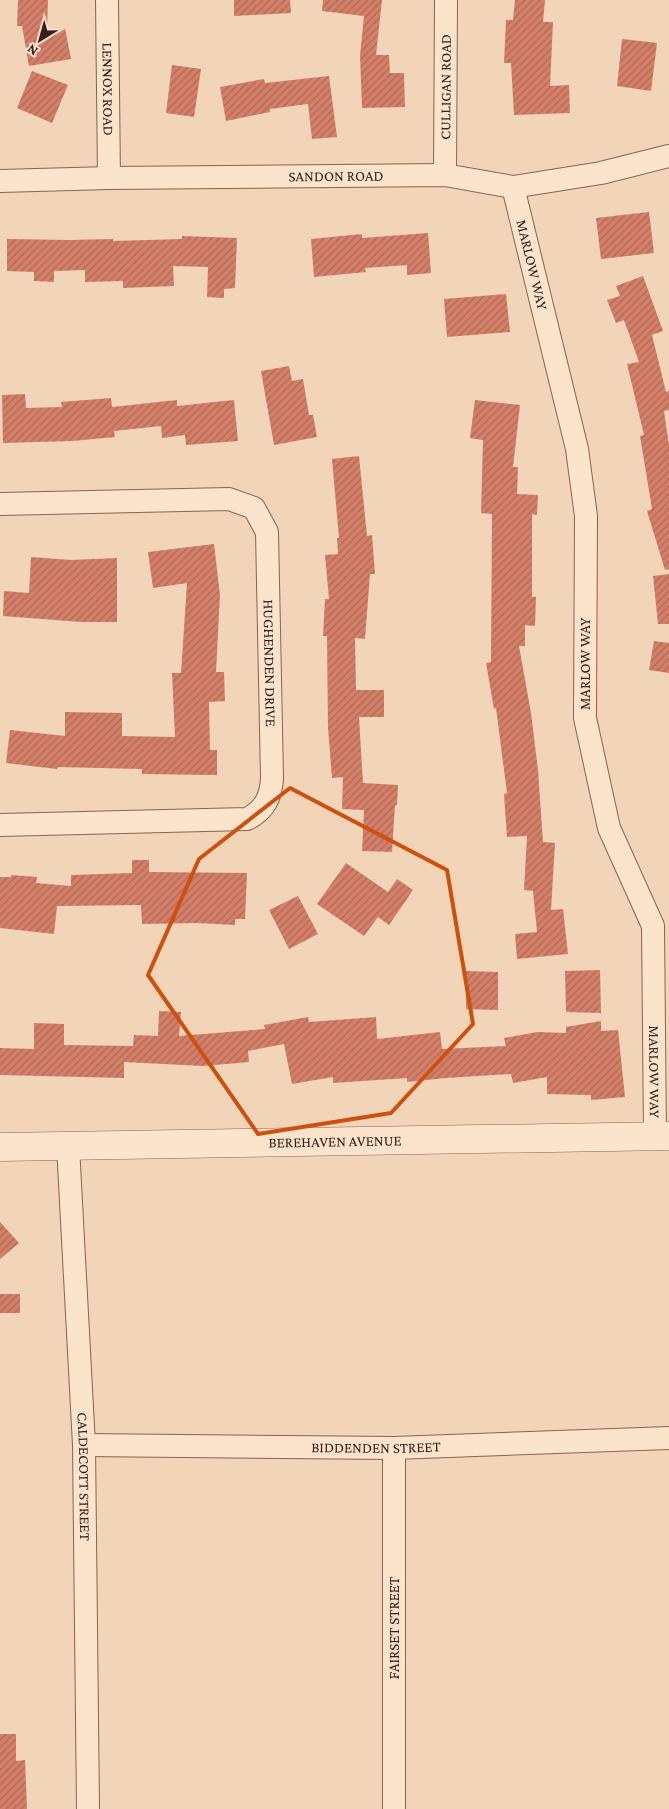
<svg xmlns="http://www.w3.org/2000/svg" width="669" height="1809" font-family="'Crimson Pro',serif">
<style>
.building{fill:url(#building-hatch)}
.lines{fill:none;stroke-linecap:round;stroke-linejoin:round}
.minor-casing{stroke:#896352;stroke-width:24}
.tertiary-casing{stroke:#896352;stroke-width:29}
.minor{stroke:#fce3cb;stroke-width:22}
.tertiary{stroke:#fce3cb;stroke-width:28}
.marked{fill:none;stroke:#cd500e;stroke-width:4;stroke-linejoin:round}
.labels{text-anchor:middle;stroke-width:4;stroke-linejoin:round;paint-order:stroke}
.street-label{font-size:15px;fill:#362019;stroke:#f8e0c8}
</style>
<defs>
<pattern id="building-hatch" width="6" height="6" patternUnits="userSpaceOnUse" patternTransform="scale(1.25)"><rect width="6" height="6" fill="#d47f6a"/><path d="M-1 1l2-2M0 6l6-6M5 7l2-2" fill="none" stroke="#ad6856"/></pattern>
</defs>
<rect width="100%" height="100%" fill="#f2d4b8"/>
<path class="building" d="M 18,0 L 48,0 L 47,31 L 65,28 L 71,59 L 29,66 L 22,26 L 17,26 Z
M 234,0 L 290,0 L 291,13 L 234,16 Z
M 323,0 L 382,0 L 376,55 L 389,55 L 390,73 L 404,73 L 405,107 L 362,108 L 360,56 L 364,16 L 322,11 Z
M 515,0 L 545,0 L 543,22 L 553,22 L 550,86 L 569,85 L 570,113 L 514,115 L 511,63 L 504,63 L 506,20 L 513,20 Z
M 622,39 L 657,43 L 651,91 L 617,86 Z
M 172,65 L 201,69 L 194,117 L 166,113 Z
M 32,71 L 68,85 L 52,123 L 17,108 Z
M 329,76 L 337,137 L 312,139 L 308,104 L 270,109 L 270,112 L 226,121 L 220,87 L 264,79 L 265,83 Z
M 649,212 L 654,253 L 601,259 L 596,218 Z
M 428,233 L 431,273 L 407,275 L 407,265 L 365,268 L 366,272 L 314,277 L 311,239 L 362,234 L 362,238 Z
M 182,236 L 237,238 L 235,288 L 224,289 L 224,298 L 207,297 L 208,267 L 173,266 L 174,286 L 123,288 L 123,281 L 85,282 L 85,270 L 54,271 L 54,282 L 34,281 L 34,272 L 7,271 L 7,239 L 70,240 L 113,239 L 113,241 L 182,239 Z
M 643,276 L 663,331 L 652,335 L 666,392 L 669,391 L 669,410 L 664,411 L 669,445 L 669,569 L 665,570 L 647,511 L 652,509 L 640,436 L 644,435 L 627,364 L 639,362 L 624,320 L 616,323 L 607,300 L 620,296 L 616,286 Z
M 506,294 L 510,332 L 447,337 L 444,299 Z
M 289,366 L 292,381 L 303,379 L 309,415 L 313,415 L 317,437 L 274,445 L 261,371 Z
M 25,394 L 26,408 L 62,407 L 61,402 L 111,398 L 112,407 L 177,400 L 177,406 L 234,400 L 238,441 L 186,445 L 185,435 L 162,438 L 161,426 L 114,431 L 115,437 L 72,441 L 3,443 L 2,395 Z
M 475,400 L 520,405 L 513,467 L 518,467 L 517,494 L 538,495 L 537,515 L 532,514 L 532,597 L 536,597 L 535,626 L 525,625 L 525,646 L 519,646 L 531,713 L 538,770 L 543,842 L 555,843 L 551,910 L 563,909 L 568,954 L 517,959 L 515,934 L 537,932 L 533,891 L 524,890 L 527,836 L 507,837 L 504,794 L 507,793 L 496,708 L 494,709 L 486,663 L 491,662 L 492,514 L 481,513 L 483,440 L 470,438 Z
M 359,456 L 367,536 L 372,535 L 375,574 L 370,574 L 365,639 L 355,638 L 356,690 L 384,690 L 384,717 L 359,717 L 363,783 L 398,785 L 397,805 L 395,805 L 392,852 L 362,851 L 364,810 L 342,809 L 343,777 L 332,778 L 328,728 L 327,636 L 323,636 L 325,599 L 329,599 L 325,555 L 338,554 L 337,538 L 339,538 L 332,459 Z
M 214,544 L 220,595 L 216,672 L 224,672 L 225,701 L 209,702 L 210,750 L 217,750 L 217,775 L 142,774 L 142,769 L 58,767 L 57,769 L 6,763 L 10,730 L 65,736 L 65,712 L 122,713 L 122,736 L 175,737 L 172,673 L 181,673 L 187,583 L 153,588 L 148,552 Z
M 31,557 L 71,560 L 117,558 L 117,622 L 81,622 L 3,616 L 4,591 L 29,593 Z
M 669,574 L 669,624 L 658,624 L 653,576 Z
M 654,641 L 669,643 L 669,673 L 649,670 Z
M 132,860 L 149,860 L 149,872 L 247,873 L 245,919 L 235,919 L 235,925 L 197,923 L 142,924 L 141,905 L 57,906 L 54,934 L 0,928 L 0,877 L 11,877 L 11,875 L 37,877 L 36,883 L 71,886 L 71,875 L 132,873 Z
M 346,863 L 388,892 L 397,879 L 413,890 L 389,925 L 378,917 L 364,936 L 317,904 Z
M 298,896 L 318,934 L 289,949 L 269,910 Z
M 600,970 L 601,1013 L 566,1012 L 565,971 Z
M 466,971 L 498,972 L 498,1010 L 466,1009 Z
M 159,1011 L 181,1012 L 179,1036 L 265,1029 L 264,1025 L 308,1017 L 309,1022 L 376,1017 L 377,1039 L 440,1032 L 442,1049 L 506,1046 L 504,1038 L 538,1032 L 566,1033 L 566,1027 L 601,1021 L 601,1031 L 618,1030 L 625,1097 L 591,1100 L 591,1095 L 547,1094 L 547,1077 L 513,1083 L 511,1074 L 446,1078 L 407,1082 L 407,1078 L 333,1083 L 333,1077 L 292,1084 L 284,1044 L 248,1051 L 249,1062 L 203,1066 L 124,1062 L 124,1078 L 0,1075 L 0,1048 L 34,1049 L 34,1023 L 64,1024 L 64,1045 L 133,1046 L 134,1035 L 158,1036 Z
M 0,1222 L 19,1243 L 0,1259 Z
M 0,1294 L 20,1294 L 20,1313 L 0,1313 Z
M 0,1734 L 16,1734 L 16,1761 L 25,1760 L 27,1809 L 0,1809 Z"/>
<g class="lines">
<defs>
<g id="minor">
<path id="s1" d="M 107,0 L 109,178"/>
<path id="s2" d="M 445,175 L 446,0"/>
<path id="s3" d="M 0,181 L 109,178 L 445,175 L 513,187 L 601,173 L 669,156"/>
<path id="s4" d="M 513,187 L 577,449 L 586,516 L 585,718 L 609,828 L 653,926 L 655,1136"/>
<path id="s5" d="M 0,504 L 229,499 L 254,508 L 267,532 L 272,778 C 271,797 265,810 247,819 L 0,825"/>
<path id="s6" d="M 68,1146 L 84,1445 L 88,1809"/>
<path id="s7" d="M 84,1445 L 394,1448 L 669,1438"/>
<path d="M 394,1448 L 394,1809"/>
</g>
<g id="tertiary">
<path id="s8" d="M 0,1147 L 669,1136"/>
</g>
</defs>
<use href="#minor" class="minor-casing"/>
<use href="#tertiary" class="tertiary-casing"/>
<use href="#minor" class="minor"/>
<use href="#tertiary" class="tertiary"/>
</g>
<path class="marked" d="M 290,788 L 447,870 L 473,1024 L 391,1113 L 258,1134 L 148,975 L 199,859 Z"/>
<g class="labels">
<g class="street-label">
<text dy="5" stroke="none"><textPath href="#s2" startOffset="88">CULLIGAN ROAD</textPath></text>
<text dy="5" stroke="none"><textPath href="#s1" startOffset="89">LENNOX ROAD</textPath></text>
<text dy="5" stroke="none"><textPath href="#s3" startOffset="336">SANDON ROAD</textPath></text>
<text dy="5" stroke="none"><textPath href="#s4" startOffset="80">MARLOW WAY</textPath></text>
<text dy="5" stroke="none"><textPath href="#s5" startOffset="414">HUGHENDEN DRIVE</textPath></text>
<text transform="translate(585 664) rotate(-90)" y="5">MARLOW WAY</text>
<text dy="5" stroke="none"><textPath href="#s4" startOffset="905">MARLOW WAY</textPath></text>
<text dy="5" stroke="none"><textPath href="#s8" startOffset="335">BEREHAVEN AVENUE</textPath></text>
<text dy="5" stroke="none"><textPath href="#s7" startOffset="292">BIDDENDEN STREET</textPath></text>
<text dy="5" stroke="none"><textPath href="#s6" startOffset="331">CALDECOTT STREET</textPath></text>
<text transform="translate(394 1628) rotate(-90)" y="5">FAIRSET STREET</text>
</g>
</g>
<g transform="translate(40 40) rotate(217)" stroke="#f8e0c8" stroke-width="4" paint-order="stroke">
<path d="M0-4L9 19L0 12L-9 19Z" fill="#362019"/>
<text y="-8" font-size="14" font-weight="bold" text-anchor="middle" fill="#362019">N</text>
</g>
</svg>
